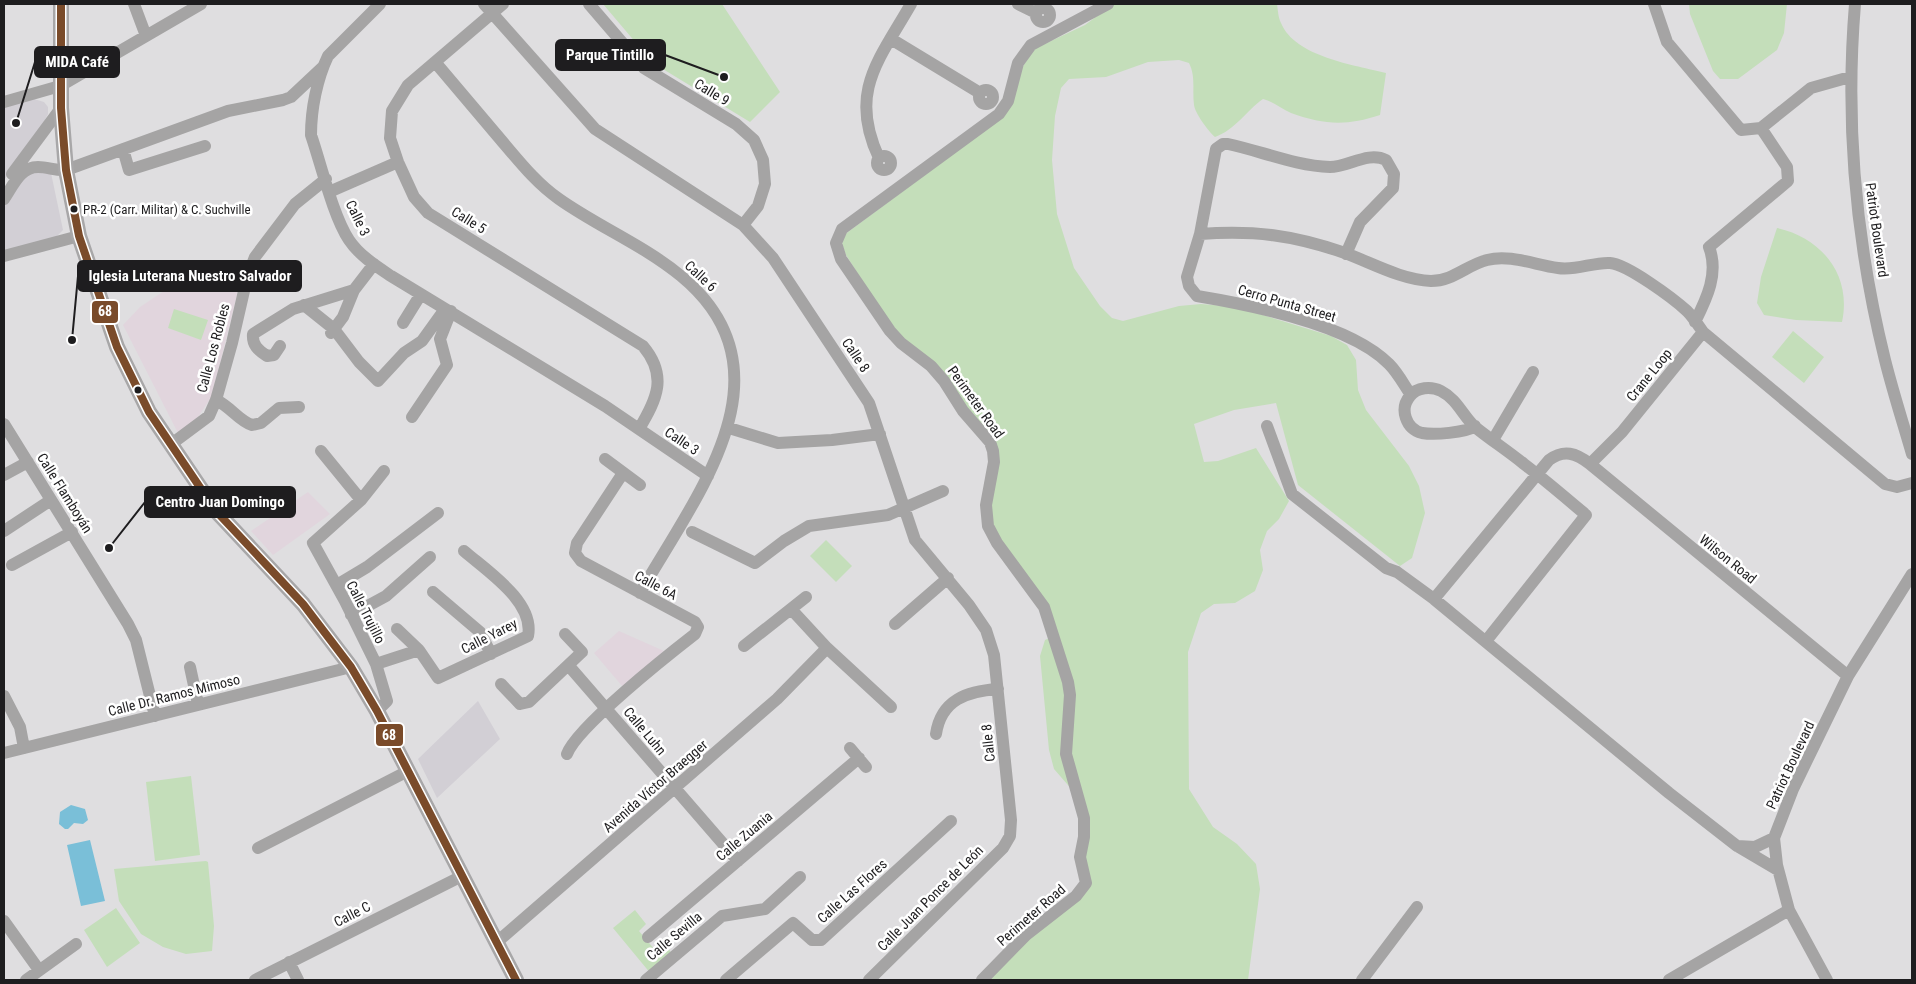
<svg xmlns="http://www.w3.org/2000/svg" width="1916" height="984" font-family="'Roboto Condensed',sans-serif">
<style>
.built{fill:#d2cfd5}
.education{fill:#e1d5dd}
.green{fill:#c4deba}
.water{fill:#7abfd8}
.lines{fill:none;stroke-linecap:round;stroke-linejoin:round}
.minor{stroke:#a5a4a4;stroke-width:12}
.major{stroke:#a8a7a8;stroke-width:16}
.bus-1-casing{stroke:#fff;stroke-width:11}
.bus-1{stroke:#7a4b2a;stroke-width:8}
.bus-dot{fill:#1e1d1f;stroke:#fff;stroke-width:2}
.labels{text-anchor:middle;stroke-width:5;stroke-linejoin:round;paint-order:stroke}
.bus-label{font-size:13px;fill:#1e1d1f;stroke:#fff;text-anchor:start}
.street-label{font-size:14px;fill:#1e1d1f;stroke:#fff}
.leader{fill:none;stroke:#1e1d1f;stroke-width:2}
.callout-dot{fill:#1e1d1f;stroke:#fff;stroke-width:2}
.callout{fill:#1e1d1f;stroke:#1e1d1f;stroke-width:2}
.callout-label{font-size:15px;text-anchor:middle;font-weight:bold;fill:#fff}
.line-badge{stroke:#fff;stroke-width:2}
.badge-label{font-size:14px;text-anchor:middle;font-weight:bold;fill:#fff}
</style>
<rect width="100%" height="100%" fill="#dfdee0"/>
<path class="built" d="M 34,99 L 44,102 L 48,107 L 48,114 L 38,133 L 4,180 L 4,107 Z
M 29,171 L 51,173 L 63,230 L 56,237 L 4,251 L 4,203 Z
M 478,701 L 500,739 L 437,798 L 418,759 Z"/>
<path class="education" d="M 194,271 L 199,277 L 238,291 L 212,396 L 196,420 L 178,433 L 123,325 L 140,307 Z
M 308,492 L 330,514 L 273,555 L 251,531 Z
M 619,631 L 664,651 L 623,687 L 594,653 Z"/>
<path class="green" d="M 603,4 L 722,4 L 780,92 L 750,122 L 653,63 Z
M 1113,4 L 1277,4 C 1278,10 1278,17 1281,23 C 1295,57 1355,65 1386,73 L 1380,115 C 1347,126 1324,125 1291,113 C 1281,109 1274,102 1263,99 C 1246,111 1235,130 1215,137 C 1208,131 1195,113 1194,105 C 1192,89 1196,77 1189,63 L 1179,60 L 1148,62 L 1106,77 L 1069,79 L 1061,88 L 1055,116 L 1052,160 L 1057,214 L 1074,268 L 1100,306 L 1112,318 L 1123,321 L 1179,306 L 1201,304 L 1237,307 L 1331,336 L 1347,345 L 1356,360 L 1358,390 L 1366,410 L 1409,466 L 1419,486 L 1425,513 L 1412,558 L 1400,566 L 1298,485 L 1276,403 L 1234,410 L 1194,424 L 1204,462 L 1218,461 L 1256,448 L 1289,501 L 1279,519 L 1267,531 L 1260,550 L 1263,570 L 1255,591 L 1235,603 L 1214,604 L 1201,613 L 1188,652 L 1189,789 L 1213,827 L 1237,844 L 1256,864 L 1260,889 L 1248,980 L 988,980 L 1043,925 L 1080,899 L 1081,816 L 1074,792 L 1054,769 L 1049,750 L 1040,656 L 1045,640 L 1056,635 L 990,524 L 996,450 L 894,331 L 846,255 L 842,244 L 844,235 L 981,133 L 1034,49 L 1085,25 Z
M 1689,4 L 1787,4 L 1784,33 L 1777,50 L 1738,79 L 1720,79 L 1713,71 L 1690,14 Z
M 1777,228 C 1822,238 1852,275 1842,322 L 1796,320 L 1764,315 L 1757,303 L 1761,277 Z
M 174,309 L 208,320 L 201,340 L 168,328 Z
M 1793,331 L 1824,357 L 1804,383 L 1772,357 Z
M 826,540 L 852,566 L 836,582 L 810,556 Z
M 191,776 L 200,855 L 155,861 L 146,782 Z
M 206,861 L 208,862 L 214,926 L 212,951 L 186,954 L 163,947 L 141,934 L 119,901 L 114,869 Z
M 116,908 L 140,943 L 107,967 L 84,930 Z
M 635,910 L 646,924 L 639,931 L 655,950 L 664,943 L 673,955 L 651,974 L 613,928 Z"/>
<path class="water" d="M 71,805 L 85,809 L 88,820 L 83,824 L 74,823 L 68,829 L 65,829 L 59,824 L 60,812 Z
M 90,840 L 105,901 L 81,906 L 67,845 Z"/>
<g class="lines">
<path class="minor" d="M 134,4 L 146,36
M 380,4 L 328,56 C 317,79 311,109 311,135 C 321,164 333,216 349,240 C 359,255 376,266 391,276 L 605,406 L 708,476
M 484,4 L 595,129 L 743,225 L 773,258 L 869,403 L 915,540 L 969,605 L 986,630 L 994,655 L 1011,820 L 1010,836 L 1003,848 L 869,980
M 503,4 L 408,85 L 392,111 L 390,138 L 398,162 L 414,197 L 428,213 L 643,346 C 668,376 657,399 639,429
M 589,4 L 644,68 L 736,124 L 754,140 L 763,160 L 765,184 L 758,206 L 743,225
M 1018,4 L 1036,13
M 1654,4 L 1667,42 L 1741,130 L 1761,128 L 1811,88 L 1850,77
M 1855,4 C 1845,123 1856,243 1885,360 C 1893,392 1903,423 1912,454
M1036 15a7 7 0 1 1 14 0a7 7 0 1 1-14 0Z
M 891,39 L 980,93
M 435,62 C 457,88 479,114 501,140 C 519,161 536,183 559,199 C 597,226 645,246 681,276 C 797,372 696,495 640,593
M979 97a7 7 0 1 1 14 0a7 7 0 1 1-14 0Z
M 4,102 L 60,86 L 201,4
M 123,149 L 129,170 L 205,146
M877 163a7 7 0 1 1 14 0a7 7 0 1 1-14 0Z
M 879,158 C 848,92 879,60 911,4
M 12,174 L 61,108
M 329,192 L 398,162
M 4,199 C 13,186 20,167 38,167 C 48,167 56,171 66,170 L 228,111 L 283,100 L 291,97 L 323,67
M 1200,234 C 1254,230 1293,235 1345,253 C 1372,263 1402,280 1431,281 C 1453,281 1467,265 1487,260 C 1510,254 1535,265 1558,268 C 1576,271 1593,262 1610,263 C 1627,264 1674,299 1687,311 C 1693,317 1698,325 1703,332 L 1885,484 L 1897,487 L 1912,483
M 1346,254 L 1360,222 L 1393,188 L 1394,174 L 1386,160 C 1368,151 1348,167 1330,167 C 1296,166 1261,151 1228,144 L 1223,144 L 1216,149 L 1200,234 L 1187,277 L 1189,286 L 1197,296 C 1251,305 1350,324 1389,364 C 1398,373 1404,385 1411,395
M 4,256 L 79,236
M 304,305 L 334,329 L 359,362 L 378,381 L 404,353 L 422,341 L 445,309
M 1695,322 C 1707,298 1719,273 1709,247 L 1788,181 L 1787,167 L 1761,128
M 403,323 L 421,294
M 331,333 L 343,317 L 354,290
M 280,346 L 274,355 L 267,356 C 258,350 252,345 253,334 L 293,309 L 354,290 L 374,264
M 216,400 C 231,407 239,421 252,425 L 261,423 L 279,408 L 299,407
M 412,417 L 447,365 L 440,339 L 451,311
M 4,424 L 128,624 L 136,640 L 155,716
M 1267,426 L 1292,494 L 1386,568 L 1397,572 L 1434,599 L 1669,793 L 1737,846 L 1755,847 L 1774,838
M 1475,426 C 1465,433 1434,435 1422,433 C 1406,429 1399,409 1410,396 C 1417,387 1431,386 1441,391 C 1457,399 1463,416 1475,427 C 1491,440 1508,451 1524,464 C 1545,480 1566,498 1586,515 L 1486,641
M 729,428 L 778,443 L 832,440 L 880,434
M 1493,440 L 1533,372
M 170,445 L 209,416 L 216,400 L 232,343 L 247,278 L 255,257 L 295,204 L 326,179
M 321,451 L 361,500
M 605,459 L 640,485
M 1590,464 L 1848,676
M 4,475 L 28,462
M 4,531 L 51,500
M 692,532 L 755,563 L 784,541 L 809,526 L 888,515 L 943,491
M 12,565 L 72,532
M 337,585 L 367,567 L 438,513
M 433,592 L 480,632 L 491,654
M 1434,599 L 1549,460 C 1564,449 1576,453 1590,464 L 1622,432 L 1703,332
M 791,609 L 827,648 L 891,707
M 351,615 L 386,596 L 430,557
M 895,624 L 948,578
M 397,629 L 419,650
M 744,646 L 806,597
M 376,664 L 419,650 L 438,678 L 528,636 C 535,602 487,571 464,551
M 569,666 L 738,861
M 190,667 L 198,704
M 501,684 L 520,704 L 529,702 L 582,652 L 565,634
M 4,696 L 20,727 L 24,748
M 377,711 L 387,701 L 376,664 L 345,601 L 313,543 L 361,500 L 384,471
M 936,734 C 941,700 967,691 998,689
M 850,748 L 866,767
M 4,753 L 351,667
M 567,754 C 577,727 668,655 695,634 L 698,627 L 695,622 L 581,561 L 575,553 L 577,543 L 623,473
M 1739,847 L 1778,870
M 258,848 L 408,771
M 4,921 L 39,970
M 648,937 L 859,758
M 497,942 L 777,699 L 827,648
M 289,962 L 298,980
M 26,980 L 76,944
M 255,980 L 462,876
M 646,980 L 722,916 L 765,909 L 800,877
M 726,980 L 793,923 L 812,940 L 821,940 L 951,821
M 982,980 L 1026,935 L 1076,896 L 1086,883 L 1080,857 L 1084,837 L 1084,818 L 1066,754 L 1070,695 L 1068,682 L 1044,607 L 997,543 L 988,526 L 986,505 L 994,462 L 993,451 L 990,442 L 963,411 L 944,381 L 931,366 L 901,343 L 890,331 L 841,259 L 836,243 L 842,229 L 999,114 L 1008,101 L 1018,63 L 1031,45 L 1108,4
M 1362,980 L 1417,907
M 1669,980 L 1789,910
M 1827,980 L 1789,910 L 1777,865 L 1774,838 L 1793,789 L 1848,676 L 1912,574"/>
<path class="major" d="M 61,4 L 61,108 L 66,170 L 79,236 L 117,347 L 149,412 L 216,511 L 303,604 L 351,667 L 377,711 L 516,980"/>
<defs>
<path id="bus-1" d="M 61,4 L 61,108 L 66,170 L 79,236 L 117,347 L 149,412 L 216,511 L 303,604 L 351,667 L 377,711 L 516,980"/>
</defs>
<use href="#bus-1" class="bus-1-casing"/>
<use href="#bus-1" class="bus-1"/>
</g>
<g class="bus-dot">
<circle cx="74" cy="209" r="4.5"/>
<circle cx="138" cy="390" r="4.5"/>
</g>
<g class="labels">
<g class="bus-label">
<text x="83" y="214">PR-2 (Carr. Militar) &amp; C. Suchville</text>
</g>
<g class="street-label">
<text transform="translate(712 92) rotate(31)" y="5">Calle 9</text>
<text transform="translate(358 218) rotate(64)" y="5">Calle 3</text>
<text transform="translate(469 220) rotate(32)" y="5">Calle 5</text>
<text transform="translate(1877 230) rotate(82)" y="5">Patriot Boulevard</text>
<text transform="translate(701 276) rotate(43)" y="5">Calle 6</text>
<text transform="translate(1287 303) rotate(16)" y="5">Cerro Punta Street</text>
<text transform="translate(213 348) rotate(-75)" y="5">Calle Los Robles</text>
<text transform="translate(856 355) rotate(56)" y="5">Calle 8</text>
<text transform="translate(1649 375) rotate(-51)" y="5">Crane Loop</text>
<text transform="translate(976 402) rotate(54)" y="5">Perimeter Road</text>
<text transform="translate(682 441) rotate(34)" y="5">Calle 3</text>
<text transform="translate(65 493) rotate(58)" y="5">Calle Flamboyán</text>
<text transform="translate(1728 559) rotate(39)" y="5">Wilson Road</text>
<text transform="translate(656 585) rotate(28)" y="5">Calle 6A</text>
<text transform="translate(366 612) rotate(63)" y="5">Calle Trujillo</text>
<text transform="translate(489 636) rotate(-27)" y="5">Calle Yarey</text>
<text transform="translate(174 695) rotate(-14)" y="5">Calle Dr. Ramos Mimoso</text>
<text transform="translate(645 731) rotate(50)" y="5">Calle Luhn</text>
<text transform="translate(988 743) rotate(-96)" y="5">Calle 8</text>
<text transform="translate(1790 765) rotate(-65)" y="5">Patriot Boulevard</text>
<text transform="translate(655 786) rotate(-41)" y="5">Avenida Víctor Braegger</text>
<text transform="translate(744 836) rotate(-40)" y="5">Calle Zuania</text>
<text transform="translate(852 891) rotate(-42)" y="5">Calle Las Flores</text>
<text transform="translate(930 898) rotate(-45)" y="5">Calle Juan Ponce de León</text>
<text transform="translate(352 914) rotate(-27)" y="5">Calle C</text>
<text transform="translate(1031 915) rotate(-41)" y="5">Perimeter Road</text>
<text transform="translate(674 936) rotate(-40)" y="5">Calle Sevilla</text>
</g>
</g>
<path class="leader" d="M724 77L665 55M16 123L35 62M72 340L78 276M109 548L145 502"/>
<g class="callout-dot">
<circle cx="724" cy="77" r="5"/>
<circle cx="16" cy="123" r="5"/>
<circle cx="72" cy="340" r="5"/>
<circle cx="109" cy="548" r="5"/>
</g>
<g class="callout">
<rect x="556" y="40" width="109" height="30" rx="5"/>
<rect x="35" y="47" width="84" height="30" rx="5"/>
<rect x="78" y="261" width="223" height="30" rx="5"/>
<rect x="145" y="487" width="150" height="30" rx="5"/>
</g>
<g class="callout-label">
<text x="610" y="60">Parque Tintillo</text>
<text x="77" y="67">MIDA Café</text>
<text x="190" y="281">Iglesia Luterana Nuestro Salvador</text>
<text x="220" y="507">Centro Juan Domingo</text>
</g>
<g class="line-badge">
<rect x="91" y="300" width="28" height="24" rx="5" fill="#7a4b2a"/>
<rect x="375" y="723" width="29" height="24" rx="5" fill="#7a4b2a"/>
</g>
<g class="badge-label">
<text x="105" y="316">68</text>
<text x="389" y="740">68</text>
</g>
<rect width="1916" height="984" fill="none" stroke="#1e1d1f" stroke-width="10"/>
</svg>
